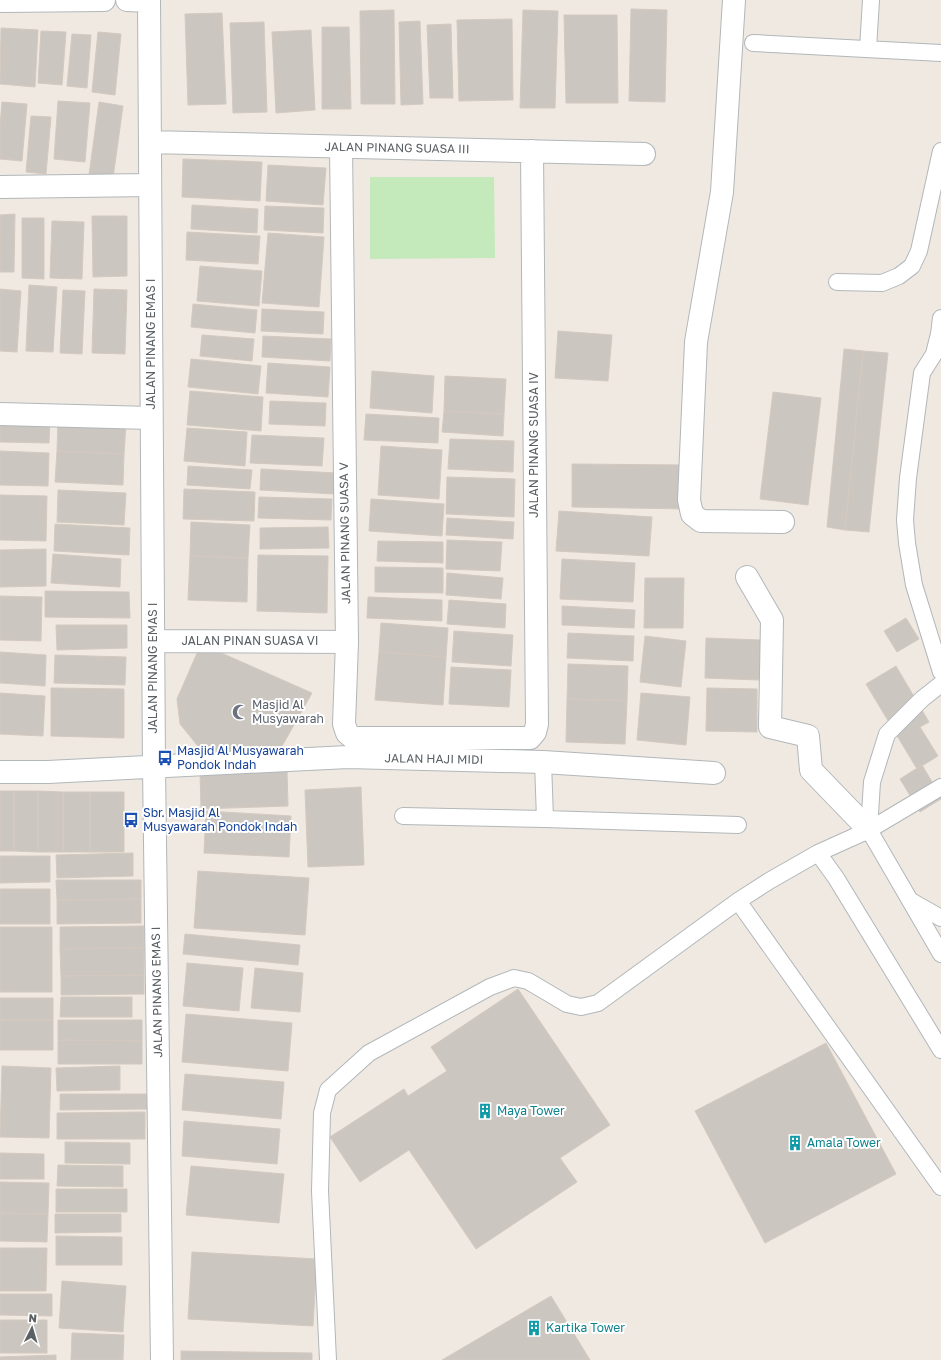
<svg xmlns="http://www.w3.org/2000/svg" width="941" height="1360" font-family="'Golos Text',sans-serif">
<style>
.green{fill:#c4e9bb}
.building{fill:#ccc6c0;stroke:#d4c9bf}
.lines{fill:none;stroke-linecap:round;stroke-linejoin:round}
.lane-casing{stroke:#b2b7ba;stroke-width:18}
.street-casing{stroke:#b2b7ba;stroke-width:24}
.lane{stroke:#fff;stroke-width:16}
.street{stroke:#fff;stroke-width:22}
.labels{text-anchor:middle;stroke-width:4;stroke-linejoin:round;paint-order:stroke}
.street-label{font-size:12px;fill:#5a6064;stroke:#fff}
.worship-label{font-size:12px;fill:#5b616d;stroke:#fff;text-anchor:start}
.transit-label{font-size:12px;fill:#164399;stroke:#fff;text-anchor:start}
.culture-label{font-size:12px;fill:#0d838f;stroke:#fff;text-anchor:start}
</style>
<rect width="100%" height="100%" fill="#efe9e1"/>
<path class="green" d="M 370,177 L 494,177 L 495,258 L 370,259 Z"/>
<path class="building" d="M 631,9 L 667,10 L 665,102 L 629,101 Z
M 394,10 L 395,104 L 361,104 L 360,11 Z
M 523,10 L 558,11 L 555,108 L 520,108 Z
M 222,13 L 226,104 L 188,105 L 185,14 Z
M 564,15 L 617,15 L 618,103 L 566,103 Z
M 512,19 L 513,100 L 459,101 L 457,20 Z
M 420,21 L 423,104 L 401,105 L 399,22 Z
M 264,22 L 267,112 L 233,113 L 230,23 Z
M 451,24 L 453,98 L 430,98 L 427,25 Z
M 322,27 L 349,27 L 351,109 L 322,109 Z
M 1,28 L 38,30 L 35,87 L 0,84 Z
M 311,30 L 315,110 L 276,113 L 272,32 Z
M 41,31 L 66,32 L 62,85 L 38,83 Z
M 98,32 L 121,34 L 115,95 L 92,92 Z
M 72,34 L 91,35 L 87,88 L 67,86 Z
M 58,101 L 90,103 L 85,162 L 54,159 Z
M 2,102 L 27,104 L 22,161 L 0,159 L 0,125 Z
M 99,102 L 123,106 L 113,178 L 89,175 Z
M 31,116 L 51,117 L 46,174 L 26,172 Z
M 183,159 L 262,162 L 260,201 L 182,197 Z
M 268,165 L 326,168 L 323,205 L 266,201 Z
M 192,205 L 258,209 L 257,233 L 191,229 Z
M 265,206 L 324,208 L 323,233 L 264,230 Z
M 15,214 L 14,272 L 0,272 L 0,215 Z
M 92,216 L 127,216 L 127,276 L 93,277 Z
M 22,218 L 44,218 L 44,279 L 22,278 Z
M 52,221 L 84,222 L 82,279 L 50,278 Z
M 187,232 L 260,236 L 258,264 L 186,260 Z
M 268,233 L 324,237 L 319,307 L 262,303 Z
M 200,266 L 262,271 L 259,306 L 197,301 Z
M 29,285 L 57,287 L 53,352 L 26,351 Z
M 0,289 L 21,291 L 17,352 L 0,351 Z
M 94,289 L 127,290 L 125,354 L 92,353 Z
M 63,290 L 85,291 L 82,354 L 60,353 Z
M 193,304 L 257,310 L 255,333 L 191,327 Z
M 262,309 L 324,312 L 323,334 L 261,331 Z
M 558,331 L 612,335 L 608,381 L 555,378 Z
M 202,335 L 254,339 L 252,361 L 200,356 Z
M 263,336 L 331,339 L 330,361 L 262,357 Z
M 844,349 L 863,351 L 845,530 L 827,527 Z
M 863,351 L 888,353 L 869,532 L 845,530 Z
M 191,359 L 261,366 L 258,394 L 188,387 Z
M 268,363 L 330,367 L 328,397 L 266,393 Z
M 372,371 L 434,376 L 432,413 L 370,408 Z
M 445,376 L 506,379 L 504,414 L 444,411 Z
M 190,391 L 263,397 L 261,431 L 187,425 Z
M 773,392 L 821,398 L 808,505 L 760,499 Z
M 270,401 L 326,403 L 325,426 L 269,424 Z
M 444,411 L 504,414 L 503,436 L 442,432 Z
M 366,414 L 439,418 L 438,443 L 364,440 Z
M 0,419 L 50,421 L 49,443 L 0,442 Z
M 58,421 L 126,424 L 124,454 L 57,451 Z
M 187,428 L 247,432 L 245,466 L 184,461 Z
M 252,435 L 324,438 L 322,466 L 250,463 Z
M 450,439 L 514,441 L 513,472 L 448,469 Z
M 381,446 L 442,450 L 439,499 L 378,495 Z
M 0,451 L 49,453 L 48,486 L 0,485 Z
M 57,451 L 124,454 L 123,485 L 55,482 Z
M 572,464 L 686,465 L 686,509 L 572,507 Z
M 188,466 L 252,470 L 250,489 L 187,485 Z
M 261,469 L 336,473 L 335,494 L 260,490 Z
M 447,477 L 515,479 L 514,517 L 446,514 Z
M 184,489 L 255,492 L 254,521 L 183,519 Z
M 58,490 L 126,493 L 124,525 L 57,522 Z
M 0,495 L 47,496 L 46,541 L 0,540 Z
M 259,497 L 332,499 L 331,520 L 258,518 Z
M 371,499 L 444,504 L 442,536 L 369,531 Z
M 559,511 L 652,517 L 649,556 L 556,551 Z
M 447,518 L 514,522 L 513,539 L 446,535 Z
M 191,522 L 250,525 L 248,558 L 190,556 Z
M 55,524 L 130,528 L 129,555 L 54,551 Z
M 328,527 L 329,548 L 260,549 L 260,528 Z
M 447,540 L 502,542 L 500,571 L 446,569 Z
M 378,541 L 443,542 L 443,563 L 377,561 Z
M 46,549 L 46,586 L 0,587 L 0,550 Z
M 53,554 L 121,559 L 120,587 L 51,583 Z
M 258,555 L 328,556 L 327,613 L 257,611 Z
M 190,556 L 248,558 L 247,602 L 188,600 Z
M 562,559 L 635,563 L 633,602 L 560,599 Z
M 375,567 L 443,568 L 443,593 L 375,592 Z
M 447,573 L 503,578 L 501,599 L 446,595 Z
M 645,578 L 684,578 L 683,628 L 644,628 Z
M 45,591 L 129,592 L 130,618 L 45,617 Z
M 0,596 L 42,597 L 41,641 L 0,640 Z
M 368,597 L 442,600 L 442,621 L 367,618 Z
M 449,600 L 506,604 L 505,628 L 447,624 Z
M 562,606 L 635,610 L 634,628 L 562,625 Z
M 906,618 L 919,639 L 897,652 L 884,631 Z
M 381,623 L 448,628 L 446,657 L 379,652 Z
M 56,625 L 127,625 L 127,648 L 57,650 Z
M 454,631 L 513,635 L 511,666 L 452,662 Z
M 568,633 L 634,636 L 633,661 L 567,658 Z
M 645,636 L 686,641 L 681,687 L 640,682 Z
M 706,638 L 761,640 L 759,680 L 705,678 Z
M 201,644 L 312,693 L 277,755 L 206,756 L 180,724 L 177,699 Z
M 0,652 L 46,655 L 45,686 L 0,683 Z
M 379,652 L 446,657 L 443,705 L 375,700 Z
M 55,655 L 126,657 L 125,685 L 54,683 Z
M 568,664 L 628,666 L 627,701 L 567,699 Z
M 896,666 L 929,722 L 920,727 L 938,756 L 917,769 L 866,684 Z
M 451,667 L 511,670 L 509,707 L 449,704 Z
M 51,688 L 124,689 L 124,738 L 51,736 Z
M 707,688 L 757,689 L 757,732 L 706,731 Z
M 0,693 L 45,696 L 43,736 L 0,734 Z
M 641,693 L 690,697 L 686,745 L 637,740 Z
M 567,699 L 627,701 L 625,744 L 566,742 Z
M 922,765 L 941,797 L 941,799 L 920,812 L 900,779 Z
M 287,769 L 288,806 L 201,809 L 200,771 Z
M 361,787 L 364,865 L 308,867 L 305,790 Z
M 0,791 L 14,791 L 14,851 L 0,851 Z
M 14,791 L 38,791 L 38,852 L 14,851 Z
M 38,791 L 63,792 L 63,852 L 38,852 Z
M 63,792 L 90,792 L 90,852 L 63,852 Z
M 90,792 L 124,792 L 124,852 L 90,852 Z
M 206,811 L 291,816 L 289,857 L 204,853 Z
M 133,853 L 133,876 L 57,878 L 56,855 Z
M 0,856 L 50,856 L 50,882 L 0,883 Z
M 198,871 L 309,878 L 305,935 L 194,928 Z
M 56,880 L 141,880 L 141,899 L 57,900 Z
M 0,889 L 50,889 L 50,924 L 0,924 Z
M 141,899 L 141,923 L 57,924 L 57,900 Z
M 144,926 L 144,948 L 60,949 L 60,927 Z
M 0,927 L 52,927 L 52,992 L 0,992 Z
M 185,934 L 300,945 L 298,965 L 183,954 Z
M 144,948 L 144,975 L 61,976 L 60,949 Z
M 187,963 L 243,968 L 239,1011 L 183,1006 Z
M 255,968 L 303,973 L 300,1012 L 251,1008 Z
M 144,975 L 144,994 L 61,995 L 61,976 Z
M 518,989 L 610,1125 L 560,1158 L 577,1182 L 476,1249 L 409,1150 L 360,1182 L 330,1137 L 404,1089 L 408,1096 L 447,1071 L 431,1047 Z
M 61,997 L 132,997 L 132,1017 L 60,1017 Z
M 0,998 L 53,998 L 53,1020 L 0,1020 Z
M 186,1014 L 292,1023 L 288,1071 L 182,1062 Z
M 0,1020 L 53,1020 L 53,1050 L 0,1050 Z
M 58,1020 L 142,1020 L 142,1041 L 58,1040 Z
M 58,1040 L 142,1041 L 142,1064 L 58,1064 Z
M 826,1043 L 896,1174 L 765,1243 L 695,1111 Z
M 2,1066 L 51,1068 L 49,1138 L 0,1137 Z
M 120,1066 L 120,1090 L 57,1091 L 56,1068 Z
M 185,1074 L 284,1082 L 281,1119 L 182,1110 Z
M 60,1094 L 150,1094 L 150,1109 L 60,1110 Z
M 145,1112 L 145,1139 L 57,1139 L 57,1113 Z
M 184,1121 L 280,1129 L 277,1164 L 182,1156 Z
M 65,1142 L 130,1143 L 130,1164 L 65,1163 Z
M 0,1153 L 44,1154 L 44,1179 L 0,1179 Z
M 58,1165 L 123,1166 L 123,1187 L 57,1186 Z
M 191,1166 L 284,1174 L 279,1223 L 186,1215 Z
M 0,1182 L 49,1183 L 48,1214 L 0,1213 Z
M 56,1189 L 127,1189 L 127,1212 L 56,1212 Z
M 0,1213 L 48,1214 L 47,1242 L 0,1241 Z
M 55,1214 L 121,1214 L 121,1232 L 55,1233 Z
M 56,1236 L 122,1237 L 122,1265 L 56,1265 Z
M 0,1248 L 47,1248 L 46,1291 L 0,1291 Z
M 192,1252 L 317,1259 L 313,1326 L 188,1319 Z
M 62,1281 L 126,1286 L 123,1332 L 59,1328 Z
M 0,1294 L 52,1294 L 52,1316 L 0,1315 Z
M 551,1296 L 590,1360 L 442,1360 Z
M 0,1320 L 47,1320 L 47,1353 L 0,1353 Z
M 72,1333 L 124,1335 L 123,1360 L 71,1360 Z
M 181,1351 L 312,1353 L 312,1360 L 181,1360 Z
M 56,1355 L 56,1360 L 0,1360 L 0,1357 Z"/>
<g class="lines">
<defs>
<path id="lane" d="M 753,43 L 941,53
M 868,49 L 871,0
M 837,282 L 882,283 L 899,276 L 912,266 L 919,251 L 941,151
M 941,318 L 939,334 L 934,354 L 922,373 L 908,478 L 905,520 L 907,543 L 914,585 L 941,672
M 941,684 L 922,699 L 887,734 L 872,782 L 869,830 L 941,954
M 543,762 L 545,819
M 403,816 L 545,819 L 738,825
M 818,853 L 836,878 L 941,1050
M 738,901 L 769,881 L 818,853 L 869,830 L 941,787
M 911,901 L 941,918
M 328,1360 L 320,1191 L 322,1113 L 328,1090 L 369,1053 L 490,987 L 514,978 L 528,981 L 567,1004 L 581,1007 L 598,1003 L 738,901 L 941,1187"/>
<path id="street" d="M 127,0 L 149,1
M 149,0 L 154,767 L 162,1360
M 734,0 L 722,192 L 696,342 L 689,500 L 692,514 L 701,521 L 783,522
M 0,1 L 104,0
M 150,142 L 644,154
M 341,147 L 347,642 L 344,724 L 347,733 L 353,738 L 530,738 L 535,732 L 537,724 L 532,151
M 0,187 L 150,185
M 0,414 L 151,418
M 747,577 L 772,620 L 770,727 L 808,736 L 811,770 L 869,830
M 153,641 L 347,642
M 0,772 L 48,772 L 348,757 L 543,762 L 714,773"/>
</defs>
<use href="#lane" class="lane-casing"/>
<use href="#street" class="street-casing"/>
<use href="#lane" class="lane"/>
<use href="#street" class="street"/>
</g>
<defs>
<symbol id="mosque-bare" viewBox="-9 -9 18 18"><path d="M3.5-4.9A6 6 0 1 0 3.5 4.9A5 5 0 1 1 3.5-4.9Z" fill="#6b7280" stroke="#fff" stroke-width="2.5" paint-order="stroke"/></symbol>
<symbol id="bus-bare" viewBox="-9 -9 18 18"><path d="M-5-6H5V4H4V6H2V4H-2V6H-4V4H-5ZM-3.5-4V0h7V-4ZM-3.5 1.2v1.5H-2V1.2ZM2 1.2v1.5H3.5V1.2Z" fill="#1a4fb4" stroke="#fff" stroke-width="2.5" paint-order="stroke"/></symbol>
<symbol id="building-bare" viewBox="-9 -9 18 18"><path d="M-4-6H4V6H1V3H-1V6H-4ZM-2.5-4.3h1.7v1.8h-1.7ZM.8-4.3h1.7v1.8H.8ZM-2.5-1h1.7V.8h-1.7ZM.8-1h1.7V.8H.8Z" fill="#0f9aa8" stroke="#fff" stroke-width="2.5" paint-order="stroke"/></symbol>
</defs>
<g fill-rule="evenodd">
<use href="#mosque-bare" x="229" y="701" width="22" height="22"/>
<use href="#bus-bare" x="154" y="747" width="22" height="22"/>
<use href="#bus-bare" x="120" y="809" width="22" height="22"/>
<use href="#building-bare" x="474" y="1100" width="22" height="22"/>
<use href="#building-bare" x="784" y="1132" width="22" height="22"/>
<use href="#building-bare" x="523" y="1317" width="22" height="22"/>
</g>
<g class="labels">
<g class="street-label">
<text transform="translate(397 148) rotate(1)" y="4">JALAN PINANG SUASA III</text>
<text transform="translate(151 344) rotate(-90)" y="4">JALAN PINANG EMAS I</text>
<text transform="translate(534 445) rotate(-90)" y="4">JALAN PINANG SUASA IV</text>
<text transform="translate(345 533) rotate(-91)" y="4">JALAN PINANG SUASA V</text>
<text x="250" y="645">JALAN PINAN SUASA VI</text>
<text transform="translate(153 668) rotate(-90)" y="4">JALAN PINANG EMAS I</text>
<text transform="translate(434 759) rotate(1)" y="4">JALAN HAJI MIDI</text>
<text transform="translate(157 992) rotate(-91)" y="4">JALAN PINANG EMAS I</text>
</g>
<g class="worship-label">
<text x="252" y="709">Masjid Al<tspan x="252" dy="14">Musyawarah</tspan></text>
</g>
<g class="transit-label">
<text x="177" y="755">Masjid Al Musyawarah<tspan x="177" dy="14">Pondok Indah</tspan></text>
<text x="143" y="817">Sbr. Masjid Al<tspan x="143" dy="14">Musyawarah Pondok Indah</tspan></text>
</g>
<g class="culture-label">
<text x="497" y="1115">Maya Tower</text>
<text x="807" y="1147">Amala Tower</text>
<text x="546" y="1332">Kartika Tower</text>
</g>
</g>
<g transform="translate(32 1328) rotate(5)" stroke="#ffffff" stroke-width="3" paint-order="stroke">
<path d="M0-3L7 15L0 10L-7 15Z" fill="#5a6064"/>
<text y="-6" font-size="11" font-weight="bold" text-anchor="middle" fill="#5a6064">N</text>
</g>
</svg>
